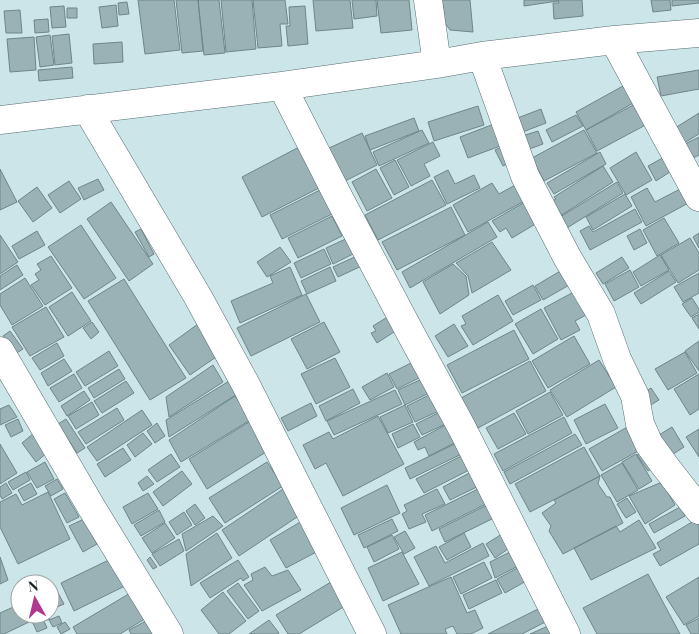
<svg xmlns="http://www.w3.org/2000/svg" width="699" height="634" font-family="'Playfair Display',serif">
<style>
.building{fill:#9ab2b6;stroke:#6e8589}
.lines{fill:none;stroke-linecap:round;stroke-linejoin:round}
.minor-casing{stroke:#566d71;stroke-width:29}
.minor{stroke:#fff;stroke-width:28}
</style>
<rect width="100%" height="100%" fill="#cce5e9"/>
<path class="building" d="M 138,0 L 174,0 L 180,50 L 145,54 Z
M 176,0 L 198,0 L 203,51 L 182,53 Z
M 198,0 L 219,0 L 225,53 L 204,55 Z
M 221,0 L 252,0 L 256,49 L 226,52 Z
M 253,0 L 285,0 L 288,24 L 280,24 L 282,46 L 258,48 Z
M 313,0 L 350,0 L 353,28 L 316,31 Z
M 352,0 L 376,0 L 377,16 L 354,19 Z
M 377,0 L 409,0 L 412,30 L 381,33 Z
M 442,0 L 470,0 L 473,32 L 450,30 L 445,23 Z
M 524,0 L 558,0 L 558,1 L 524,6 Z
M 558,0 L 582,0 L 583,16 L 554,19 L 553,3 L 559,3 Z
M 651,0 L 670,0 L 671,10 L 653,12 Z
M 672,0 L 699,0 L 699,3 L 672,6 Z
M 127,2 L 129,14 L 119,15 L 118,3 Z
M 116,5 L 118,26 L 102,28 L 99,7 Z
M 64,6 L 66,27 L 52,28 L 50,7 Z
M 305,6 L 308,44 L 288,46 L 286,26 L 290,26 L 289,7 Z
M 67,8 L 77,8 L 77,18 L 67,18 Z
M 20,10 L 22,33 L 6,33 L 4,11 Z
M 48,19 L 49,32 L 35,33 L 34,20 Z
M 69,34 L 72,63 L 55,65 L 52,36 Z
M 50,35 L 54,65 L 40,67 L 36,37 Z
M 34,37 L 36,70 L 10,72 L 7,39 Z
M 122,42 L 123,62 L 94,64 L 93,44 Z
M 72,67 L 73,78 L 39,81 L 38,70 Z
M 699,70 L 699,89 L 661,96 L 657,77 Z
M 632,81 L 642,98 L 586,130 L 576,112 Z
M 641,101 L 653,121 L 597,151 L 586,130 Z
M 478,106 L 484,125 L 434,141 L 428,122 Z
M 541,109 L 546,123 L 520,133 L 515,119 Z
M 699,113 L 699,134 L 684,143 L 675,128 Z
M 576,115 L 583,126 L 552,142 L 546,130 Z
M 414,118 L 419,131 L 370,150 L 365,136 Z
M 494,124 L 503,145 L 468,158 L 460,137 Z
M 422,130 L 429,143 L 379,166 L 373,152 Z
M 584,130 L 597,153 L 544,181 L 532,158 Z
M 538,131 L 543,144 L 521,152 L 516,138 Z
M 362,133 L 377,165 L 345,181 L 329,148 Z
M 699,137 L 699,155 L 693,158 L 685,144 Z
M 433,142 L 440,156 L 424,164 L 430,176 L 411,186 L 397,160 Z
M 506,145 L 514,161 L 503,166 L 495,150 Z
M 301,146 L 321,187 L 262,217 L 242,177 Z
M 600,152 L 606,164 L 554,194 L 547,183 Z
M 636,152 L 652,180 L 626,195 L 610,168 Z
M 668,155 L 676,168 L 656,181 L 648,166 Z
M 395,160 L 409,187 L 394,195 L 380,168 Z
M 603,166 L 613,182 L 560,216 L 552,201 L 556,199 L 554,197 Z
M 0,169 L 17,202 L 0,210 Z
M 376,169 L 392,198 L 367,211 L 352,182 Z
M 448,170 L 455,184 L 474,175 L 480,188 L 447,204 L 434,177 Z
M 98,179 L 104,190 L 84,200 L 78,188 Z
M 432,180 L 446,205 L 378,240 L 365,215 Z
M 69,181 L 81,199 L 60,213 L 48,195 Z
M 617,182 L 623,193 L 567,228 L 560,217 Z
M 492,183 L 499,194 L 517,184 L 526,200 L 468,232 L 453,205 Z
M 328,186 L 340,210 L 282,239 L 270,215 Z
M 686,186 L 694,200 L 646,226 L 631,197 L 647,188 L 655,202 Z
M 37,187 L 52,208 L 33,222 L 18,201 Z
M 625,194 L 632,206 L 593,230 L 586,217 Z
M 530,199 L 542,220 L 512,238 L 506,228 L 500,232 L 492,221 Z
M 111,202 L 153,264 L 129,281 L 87,219 Z
M 451,207 L 465,235 L 397,270 L 382,242 Z
M 635,209 L 642,222 L 590,250 L 580,231 L 589,226 L 593,232 Z
M 332,216 L 342,236 L 298,258 L 288,238 Z
M 664,218 L 679,243 L 657,256 L 643,230 Z
M 488,222 L 497,237 L 410,288 L 402,272 Z
M 81,225 L 116,278 L 84,299 L 48,247 Z
M 141,229 L 154,254 L 149,257 L 135,232 Z
M 640,229 L 647,243 L 634,250 L 627,236 Z
M 37,231 L 45,245 L 19,259 L 12,246 Z
M 699,233 L 699,248 L 693,237 Z
M 0,235 L 18,262 L 0,274 Z
M 350,237 L 357,252 L 333,264 L 326,248 Z
M 690,238 L 699,253 L 699,270 L 678,283 L 661,255 Z
M 492,242 L 511,270 L 472,293 L 468,276 L 456,263 Z
M 280,247 L 291,262 L 267,277 L 257,262 Z
M 324,249 L 331,264 L 301,278 L 294,263 Z
M 361,254 L 366,264 L 338,277 L 333,267 Z
M 660,255 L 669,270 L 641,286 L 633,272 Z
M 51,256 L 72,288 L 45,305 L 31,285 L 39,280 L 35,274 L 41,270 L 37,264 Z
M 622,257 L 629,268 L 603,284 L 596,273 Z
M 453,264 L 466,276 L 469,295 L 440,314 L 423,282 Z
M 17,265 L 23,275 L 0,290 L 0,276 Z
M 290,267 L 302,295 L 240,323 L 231,301 L 273,283 L 270,276 Z
M 330,267 L 336,281 L 307,294 L 301,281 Z
M 562,270 L 571,284 L 543,300 L 535,286 Z
M 630,270 L 639,287 L 614,301 L 605,284 Z
M 669,271 L 676,282 L 641,304 L 634,293 Z
M 699,273 L 699,293 L 683,302 L 674,287 Z
M 25,278 L 43,306 L 12,325 L 0,305 L 0,294 Z
M 124,279 L 186,378 L 150,400 L 88,301 Z
M 533,285 L 541,300 L 513,315 L 505,301 Z
M 583,287 L 595,310 L 575,321 L 580,330 L 561,340 L 544,308 Z
M 72,292 L 91,321 L 68,336 L 49,307 Z
M 306,294 L 320,322 L 251,356 L 237,328 Z
M 498,295 L 513,321 L 473,345 L 461,326 L 466,324 L 462,316 Z
M 692,298 L 699,309 L 699,312 L 691,317 L 682,304 Z
M 46,307 L 64,337 L 30,356 L 12,327 Z
M 541,309 L 558,339 L 533,354 L 515,324 Z
M 699,314 L 699,329 L 692,318 Z
M 389,316 L 397,330 L 377,343 L 371,333 L 376,331 L 373,326 Z
M 92,322 L 99,332 L 91,339 L 83,328 Z
M 324,322 L 340,352 L 307,369 L 291,339 Z
M 198,324 L 219,355 L 190,375 L 169,345 Z
M 454,324 L 468,346 L 448,357 L 435,336 Z
M 514,330 L 529,359 L 462,393 L 447,365 Z
M 10,331 L 23,349 L 15,354 L 3,336 Z
M 574,336 L 590,364 L 548,388 L 532,361 Z
M 699,341 L 699,371 L 685,351 Z
M 57,343 L 64,356 L 40,370 L 32,358 Z
M 109,351 L 118,366 L 85,386 L 76,372 Z
M 685,352 L 697,373 L 668,390 L 655,369 Z
M 335,358 L 350,387 L 316,404 L 301,374 Z
M 64,359 L 72,371 L 48,386 L 41,373 Z
M 599,360 L 616,387 L 567,417 L 550,390 Z
M 530,361 L 546,391 L 478,428 L 461,398 Z
M 411,363 L 419,378 L 397,389 L 389,374 Z
M 213,365 L 223,382 L 169,417 L 166,397 Z
M 119,369 L 125,379 L 94,398 L 88,388 Z
M 387,373 L 394,387 L 370,400 L 362,387 Z
M 74,374 L 82,388 L 59,402 L 50,388 Z
M 699,374 L 699,409 L 690,415 L 674,389 Z
M 422,379 L 429,393 L 405,405 L 398,390 Z
M 126,381 L 134,393 L 102,413 L 94,401 Z
M 229,381 L 239,393 L 169,437 L 166,420 Z
M 651,388 L 659,400 L 647,407 L 639,396 Z
M 353,389 L 360,403 L 326,421 L 319,406 Z
M 395,390 L 402,404 L 334,435 L 327,421 Z
M 84,391 L 90,400 L 67,416 L 61,406 Z
M 550,392 L 563,415 L 528,434 L 516,411 Z
M 433,393 L 441,410 L 415,422 L 407,406 Z
M 235,396 L 252,419 L 181,462 L 169,440 Z
M 92,402 L 99,415 L 76,429 L 68,416 Z
M 311,403 L 317,416 L 288,431 L 281,418 Z
M 605,404 L 618,428 L 586,444 L 574,420 Z
M 9,405 L 17,417 L 0,425 L 0,409 Z
M 405,405 L 413,422 L 388,433 L 380,417 Z
M 117,408 L 124,420 L 86,444 L 78,432 Z
M 142,410 L 152,425 L 97,461 L 87,447 Z
M 442,411 L 448,423 L 422,435 L 416,424 Z
M 514,413 L 526,434 L 498,449 L 486,428 Z
M 378,416 L 404,464 L 343,496 L 326,463 L 315,469 L 303,445 L 329,432 L 333,439 Z
M 257,417 L 274,447 L 207,489 L 189,459 Z
M 564,417 L 572,433 L 503,471 L 494,454 Z
M 18,419 L 23,431 L 11,437 L 5,425 Z
M 66,419 L 85,448 L 77,453 L 58,424 Z
M 451,422 L 460,440 L 429,456 L 425,447 L 418,450 L 414,442 Z
M 157,423 L 165,436 L 155,443 L 147,431 Z
M 413,424 L 420,437 L 398,448 L 392,434 Z
M 629,426 L 642,449 L 602,471 L 589,449 Z
M 672,427 L 684,447 L 667,458 L 654,438 Z
M 699,429 L 699,457 L 686,437 Z
M 34,433 L 48,452 L 36,462 L 22,443 Z
M 143,433 L 152,444 L 135,457 L 127,445 Z
M 575,434 L 582,445 L 510,484 L 504,472 Z
M 465,439 L 470,450 L 410,479 L 405,468 Z
M 0,444 L 17,473 L 0,484 Z
M 584,447 L 600,476 L 530,512 L 515,484 Z
M 648,447 L 660,463 L 648,471 L 637,455 Z
M 123,448 L 131,460 L 105,477 L 97,464 Z
M 471,451 L 479,465 L 424,493 L 416,479 Z
M 171,454 L 180,467 L 157,482 L 148,470 Z
M 636,454 L 652,481 L 639,489 L 622,462 Z
M 45,462 L 54,479 L 37,488 L 27,472 Z
M 267,462 L 283,486 L 225,523 L 209,498 Z
M 622,463 L 638,490 L 617,502 L 601,475 Z
M 475,470 L 483,484 L 450,500 L 443,487 Z
M 182,471 L 192,484 L 163,506 L 153,492 Z
M 26,472 L 30,480 L 13,490 L 8,482 Z
M 147,476 L 154,484 L 143,491 L 138,483 Z
M 600,476 L 598,484 L 607,497 L 610,497 L 623,523 L 563,554 L 549,531 L 551,526 L 542,513 L 556,503 L 554,500 Z
M 57,479 L 63,489 L 51,496 L 45,486 Z
M 662,482 L 675,505 L 645,524 L 629,496 Z
M 6,483 L 12,493 L 2,499 L 0,495 L 0,487 Z
M 31,483 L 37,494 L 24,501 L 18,490 Z
M 289,485 L 306,511 L 239,556 L 222,530 Z
M 387,485 L 400,513 L 354,535 L 341,508 Z
M 437,489 L 445,504 L 422,514 L 426,522 L 409,529 L 402,514 L 407,511 L 404,505 Z
M 478,489 L 486,504 L 432,531 L 425,515 Z
M 48,492 L 70,539 L 18,564 L 0,527 L 0,502 L 16,494 L 22,505 Z
M 65,493 L 79,517 L 67,523 L 54,499 Z
M 148,493 L 158,509 L 132,524 L 123,507 Z
M 627,498 L 636,512 L 626,518 L 617,504 Z
M 195,504 L 205,518 L 195,525 L 186,511 Z
M 489,504 L 496,517 L 445,542 L 439,529 Z
M 680,507 L 685,516 L 654,533 L 649,524 Z
M 159,510 L 165,522 L 141,536 L 134,525 Z
M 184,512 L 192,525 L 177,535 L 169,522 Z
M 213,516 L 223,526 L 186,551 L 182,534 Z
M 307,518 L 324,548 L 286,568 L 270,540 Z
M 84,519 L 97,544 L 83,552 L 69,526 Z
M 392,519 L 398,531 L 364,548 L 358,535 Z
M 697,519 L 699,522 L 699,544 L 660,566 L 653,554 L 661,550 L 657,543 Z
M 639,520 L 656,548 L 591,580 L 574,548 L 616,526 L 620,532 Z
M 165,523 L 175,538 L 152,553 L 142,538 Z
M 405,531 L 415,548 L 404,554 L 394,537 Z
M 217,533 L 232,558 L 191,586 L 186,554 Z
M 464,533 L 471,547 L 447,560 L 439,547 Z
M 502,534 L 511,547 L 495,558 L 486,544 Z
M 392,535 L 399,549 L 374,562 L 367,547 Z
M 179,539 L 184,551 L 160,566 L 152,554 Z
M 483,543 L 489,556 L 429,586 L 414,557 L 436,546 L 445,563 Z
M 514,550 L 520,565 L 495,578 L 490,562 Z
M 402,552 L 419,584 L 383,601 L 368,568 Z
M 0,557 L 8,580 L 0,584 Z
M 150,557 L 157,567 L 153,569 L 147,560 Z
M 113,558 L 127,585 L 74,611 L 61,583 Z
M 238,560 L 249,577 L 243,581 L 241,578 L 210,598 L 200,583 Z
M 484,562 L 492,578 L 461,594 L 453,577 Z
M 521,566 L 528,580 L 505,593 L 497,579 Z
M 265,567 L 272,576 L 288,570 L 301,590 L 262,611 L 244,585 L 253,580 L 251,574 Z
M 648,574 L 680,634 L 597,634 L 583,608 Z
M 451,577 L 467,613 L 475,610 L 483,628 L 471,634 L 457,634 L 453,626 L 445,629 L 447,634 L 401,634 L 388,605 Z
M 699,577 L 699,616 L 684,625 L 666,597 Z
M 336,579 L 350,603 L 299,634 L 288,634 L 276,615 Z
M 496,580 L 502,593 L 469,609 L 463,595 Z
M 238,583 L 259,611 L 248,619 L 227,591 Z
M 55,587 L 64,604 L 50,610 L 50,589 Z
M 132,592 L 148,617 L 120,634 L 77,634 L 73,627 Z
M 223,592 L 246,621 L 229,634 L 219,634 L 201,610 Z
M 20,604 L 20,614 L 25,614 L 29,622 L 4,634 L 0,634 L 0,613 Z
M 546,605 L 553,618 L 522,634 L 488,634 Z
M 28,614 L 42,614 L 31,620 Z
M 48,615 L 50,619 L 44,621 L 47,628 L 37,632 L 32,621 Z
M 59,616 L 62,623 L 53,627 L 49,620 Z
M 699,618 L 699,634 L 691,634 L 686,625 Z
M 269,620 L 279,633 L 277,634 L 249,634 Z
M 146,621 L 153,634 L 131,634 L 129,630 Z
M 65,622 L 70,629 L 61,634 L 57,627 Z
M 557,622 L 563,634 L 530,634 Z"/>
<g class="lines">
<defs>
<path id="minor" d="M 428,0 L 437,64
M 614,40 L 699,197
M 482,56 L 525,176 L 567,257 L 601,314 L 617,359 L 635,396 L 640,424 L 649,444 L 665,466 L 699,510
M 282,86 L 339,198 L 412,336 L 462,428 L 566,634
M 87,109 L 198,297 L 245,383 L 372,634
M 0,120 L 282,86 L 437,64 L 482,56 L 614,40 L 699,33
M 0,351 L 93,510 L 169,634"/>
</defs>
<use href="#minor" class="minor-casing"/>
<use href="#minor" class="minor"/>
</g>
<g transform="translate(35 599) rotate(352)"><circle r="24" fill="#ffffff" stroke="#a1a5a6"/>
<path d="M0-4L9 19L0 12L-9 19Z" fill="#b1398d"/>
<text y="-8" font-size="14" font-weight="bold" text-anchor="middle" fill="#151e20">N</text>
</g>
</svg>
